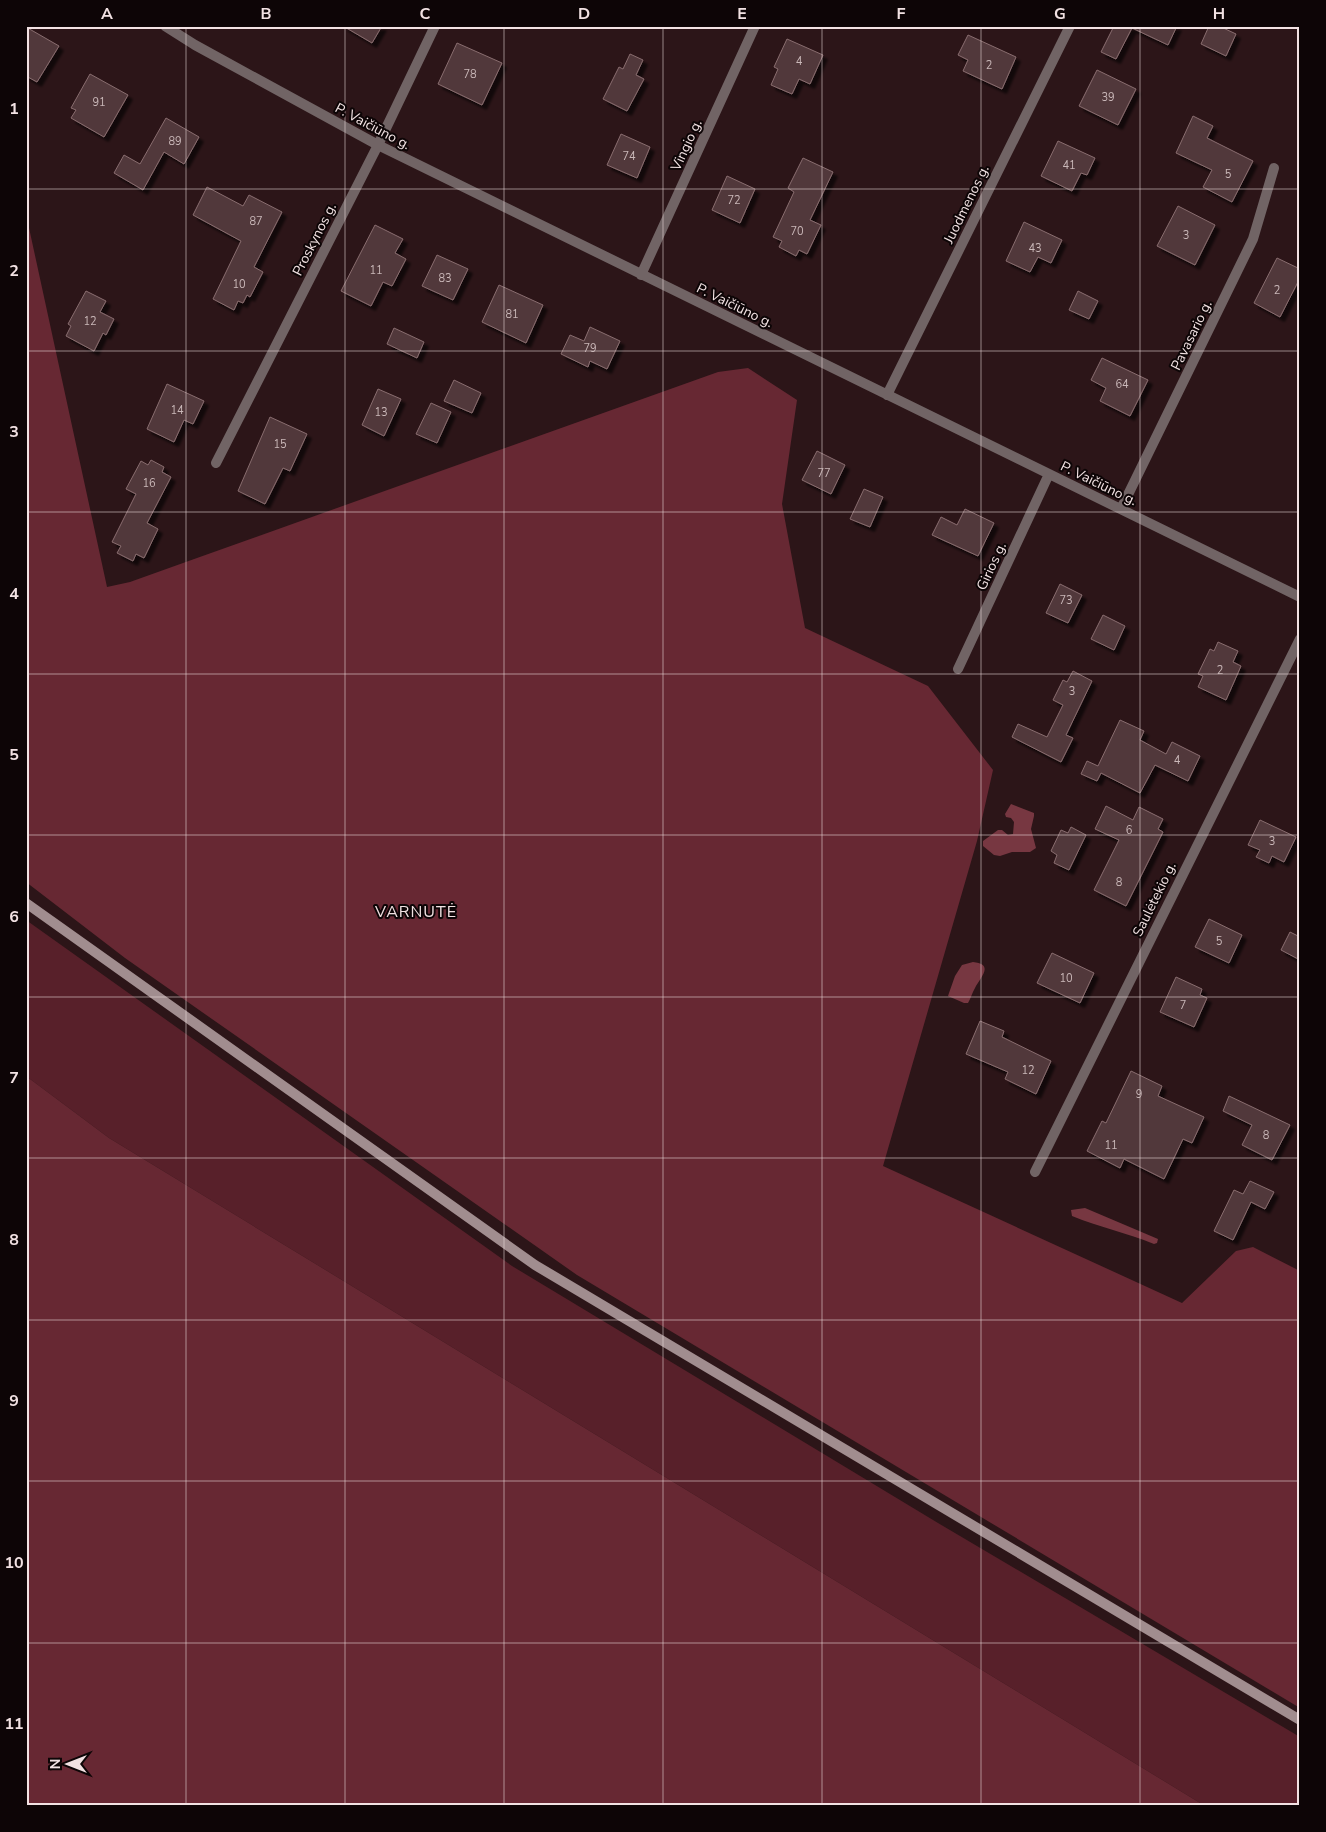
<svg xmlns="http://www.w3.org/2000/svg" width="1326" height="1832" font-family="'Nunito Sans',sans-serif">
<style>
.green{fill:#58202a}
.forest{fill:#672833}
.water{fill:#773741}
.building{fill:#51383b;stroke:#896d6f;filter:url(#shadow)}
.lines{fill:none;stroke-linecap:round;stroke-linejoin:round}
.minor{stroke:#716465;stroke-width:10}
.secondary{stroke:#a18d8f;stroke-width:10}
.grid{fill:none;stroke:#f2e2e3;stroke-width:1;stroke-opacity:0.55}
.labels{text-anchor:middle;stroke-width:4;stroke-linejoin:round;paint-order:stroke}
.number-label{font-size:11px;fill:#cab8b9}
.street-label{font-size:14px;fill:#f2e2e3;stroke:#0d0506}
.quarter-label{font-size:16px;letter-spacing:1px;fill:#f2e2e3;stroke:#0d0506}
.neatline{fill:none;stroke:#f2e2e3;stroke-width:2}
.grid-label{font-size:16px;text-anchor:middle;font-weight:bold;fill:#f2e2e3}
</style>
<defs>
<filter id="shadow"><feDropShadow dx="4.5" dy="4.5" stdDeviation="1" flood-color="#0009"/></filter>
</defs>
<rect width="100%" height="100%" fill="#2c1518"/>
<path class="green" d="M 26,920 L 512,1266 L 938,1523 L 1300,1737 L 1300,1806 L 1205,1806 L 109,1138 L 26,1076 Z"/>
<path class="forest" d="M 26,214 L 107,587 L 130,582 L 197,558 L 718,372 L 748,368 L 797,400 L 782,504 L 805,628 L 928,686 L 993,770 L 977,841 L 883,1166 L 1182,1303 L 1236,1251 L 1253,1247 L 1300,1271 L 1300,1708 L 577,1275 L 125,958 L 26,882 Z
M 26,1076 L 109,1138 L 1205,1806 L 26,1806 Z"/>
<path class="water" d="M 1011,804 L 1034,813 L 1034,816 L 1031,829 L 1036,848 L 1030,852 L 1012,852 L 1000,856 L 994,855 L 983,846 L 983,841 L 998,830 L 1002,830 L 1008,835 L 1013,834 L 1014,822 L 1011,818 L 1006,817 L 1005,814 Z
M 973,962 C 995,964 980,978 975,988 C 972,993 971,998 968,1003 L 964,1003 L 948,996 L 949,993 L 955,976 L 962,965 Z
M 1085,1208 L 1158,1239 L 1157,1243 L 1154,1244 C 1127,1233 1099,1227 1072,1216 L 1071,1210 Z"/>
<path class="building" d="M 343,26 L 382,26 L 372,43 Z
M 1114,26 L 1177,26 L 1168,45 L 1132,28 L 1116,59 L 1101,52 Z
M 1209,26 L 1219,26 L 1236,34 L 1226,56 L 1201,44 Z
M 26,27 L 59,46 L 37,82 L 26,76 Z
M 968,35 L 1016,57 L 1002,89 L 963,71 L 968,60 L 958,55 Z
M 787,39 L 823,55 L 810,84 L 799,79 L 792,94 L 771,85 L 778,69 L 774,67 Z
M 457,43 L 502,63 L 482,105 L 438,84 Z
M 630,54 L 643,60 L 636,75 L 644,79 L 627,111 L 603,99 L 619,67 L 623,69 Z
M 1097,70 L 1136,89 L 1118,125 L 1079,106 Z
M 90,74 L 128,95 L 104,137 L 71,118 L 76,110 L 71,108 Z
M 1193,116 L 1213,126 L 1207,138 L 1253,161 L 1232,202 L 1203,187 L 1212,170 L 1176,153 Z
M 166,118 L 199,137 L 184,164 L 164,152 L 143,190 L 114,173 L 124,155 L 140,164 Z
M 621,134 L 650,147 L 637,178 L 607,165 Z
M 1058,141 L 1095,158 L 1087,175 L 1081,173 L 1072,191 L 1041,176 Z
M 803,158 L 833,172 L 810,220 L 821,225 L 807,254 L 799,250 L 796,256 L 779,247 L 782,241 L 773,237 L 794,192 L 788,188 Z
M 727,176 L 755,189 L 740,223 L 712,210 Z
M 207,187 L 243,206 L 249,195 L 282,212 L 254,267 L 263,272 L 250,297 L 247,295 L 243,303 L 238,301 L 234,310 L 213,299 L 241,241 L 193,215 Z
M 1178,206 L 1215,225 L 1195,265 L 1157,246 Z
M 1024,222 L 1062,240 L 1051,263 L 1038,257 L 1030,272 L 1006,261 Z
M 375,225 L 403,239 L 395,253 L 406,259 L 392,286 L 383,282 L 371,306 L 341,291 Z
M 437,255 L 468,269 L 453,300 L 422,286 Z
M 1277,258 L 1300,269 L 1300,278 L 1280,317 L 1254,303 Z
M 499,285 L 543,305 L 526,343 L 482,322 Z
M 86,291 L 106,301 L 100,312 L 114,319 L 106,335 L 103,333 L 94,351 L 66,336 L 71,326 L 68,324 Z
M 1078,291 L 1098,301 L 1089,319 L 1069,310 Z
M 590,327 L 620,341 L 607,369 L 590,361 L 588,367 L 561,354 L 570,335 L 584,341 Z
M 394,328 L 424,342 L 417,358 L 387,344 Z
M 1102,358 L 1148,380 L 1130,416 L 1100,401 L 1106,388 L 1091,380 Z
M 454,380 L 481,393 L 472,413 L 444,401 Z
M 167,384 L 204,401 L 193,424 L 184,420 L 174,442 L 147,429 Z
M 378,389 L 401,399 L 384,436 L 362,425 Z
M 431,403 L 451,412 L 437,443 L 416,434 Z
M 270,417 L 307,434 L 290,471 L 283,468 L 265,504 L 238,491 Z
M 817,451 L 845,465 L 831,494 L 802,480 Z
M 151,460 L 164,467 L 162,472 L 171,477 L 147,523 L 158,529 L 144,558 L 136,554 L 133,561 L 117,553 L 121,546 L 112,542 L 136,494 L 126,489 L 141,461 L 148,465 Z
M 864,489 L 883,497 L 870,527 L 850,519 Z
M 965,509 L 994,523 L 978,556 L 932,535 L 941,517 L 957,525 Z
M 1060,584 L 1082,595 L 1068,623 L 1046,613 Z
M 1103,615 L 1125,626 L 1114,650 L 1091,639 Z
M 1218,642 L 1238,651 L 1233,662 L 1241,666 L 1226,700 L 1198,687 L 1203,676 L 1198,674 L 1210,649 L 1214,651 Z
M 1073,671 L 1092,681 L 1066,735 L 1073,738 L 1061,762 L 1012,737 L 1018,724 L 1047,737 L 1063,705 L 1053,700 L 1063,680 L 1067,682 Z
M 1120,720 L 1144,731 L 1140,740 L 1166,754 L 1172,742 L 1200,756 L 1188,781 L 1155,765 L 1140,793 L 1101,773 L 1097,781 L 1081,774 L 1087,761 L 1098,766 Z
M 1106,806 L 1133,820 L 1139,807 L 1163,819 L 1158,829 L 1163,832 L 1126,906 L 1094,890 L 1119,840 L 1095,829 Z
M 1260,820 L 1296,837 L 1284,862 L 1272,856 L 1269,863 L 1256,857 L 1260,850 L 1248,845 Z
M 1071,827 L 1086,835 L 1069,870 L 1054,863 L 1057,855 L 1051,851 L 1061,830 L 1068,833 Z
M 1209,919 L 1242,935 L 1229,963 L 1195,947 Z
M 1290,932 L 1300,937 L 1300,960 L 1281,950 Z
M 1052,953 L 1094,973 L 1080,1003 L 1037,983 Z
M 1176,977 L 1202,989 L 1200,995 L 1207,998 L 1194,1027 L 1160,1012 Z
M 980,1021 L 1004,1031 L 1002,1037 L 1051,1061 L 1036,1094 L 1005,1079 L 1008,1072 L 966,1054 Z
M 1131,1071 L 1162,1086 L 1158,1096 L 1204,1117 L 1192,1143 L 1183,1139 L 1164,1179 L 1124,1159 L 1120,1168 L 1087,1151 L 1102,1121 L 1106,1123 Z
M 1229,1096 L 1290,1125 L 1272,1160 L 1242,1145 L 1252,1125 L 1223,1111 Z
M 1250,1181 L 1274,1192 L 1265,1209 L 1251,1202 L 1233,1240 L 1214,1231 L 1234,1190 L 1243,1194 Z"/>
<g class="lines">
<path class="minor" d="M 165,26 L 195,45 L 378,145 L 1300,597
M 641,275 L 755,26
M 887,395 L 1070,26
M 216,463 L 378,145 L 435,26
M 1121,509 L 1253,239 L 1274,168
M 958,669 L 1049,474
M 1035,1172 L 1300,639"/>
<path class="secondary" d="M 26,903 L 535,1265 L 1300,1720"/>
</g>
<path class="grid" d="M 186,26 L 186,1806M 345,26 L 345,1806M 504,26 L 504,1806M 663,26 L 663,1806M 822,26 L 822,1806M 981,26 L 981,1806M 1140,26 L 1140,1806M 26,189 L 1300,189M 26,351 L 1300,351M 26,512 L 1300,512M 26,674 L 1300,674M 26,835 L 1300,835M 26,997 L 1300,997M 26,1158 L 1300,1158M 26,1320 L 1300,1320M 26,1481 L 1300,1481M 26,1643 L 1300,1643"/>
<g class="labels">
<g class="number-label">
<text x="799" y="65">4</text>
<text x="989" y="69">2</text>
<text x="470" y="78">78</text>
<text x="1108" y="101">39</text>
<text x="99" y="106">91</text>
<text x="175" y="145">89</text>
<text x="629" y="160">74</text>
<text x="1069" y="169">41</text>
<text x="1228" y="178">5</text>
<text x="734" y="204">72</text>
<text x="256" y="225">87</text>
<text x="797" y="235">70</text>
<text x="1186" y="239">3</text>
<text x="1035" y="252">43</text>
<text x="376" y="274">11</text>
<text x="445" y="282">83</text>
<text x="239" y="288">10</text>
<text x="1277" y="294">2</text>
<text x="512" y="318">81</text>
<text x="90" y="325">12</text>
<text x="590" y="352">79</text>
<text x="1122" y="388">64</text>
<text x="177" y="414">14</text>
<text x="381" y="416">13</text>
<text x="280" y="448">15</text>
<text x="824" y="477">77</text>
<text x="149" y="487">16</text>
<text x="1066" y="604">73</text>
<text x="1220" y="674">2</text>
<text x="1072" y="695">3</text>
<text x="1177" y="764">4</text>
<text x="1129" y="834">6</text>
<text x="1272" y="845">3</text>
<text x="1119" y="886">8</text>
<text x="1219" y="945">5</text>
<text x="1066" y="982">10</text>
<text x="1183" y="1009">7</text>
<text x="1028" y="1074">12</text>
<text x="1139" y="1098">9</text>
<text x="1266" y="1139">8</text>
<text x="1111" y="1149">11</text>
</g>
<g class="street-label">
<text transform="translate(373 126) rotate(28)" y="5">P. Vaičiūno g.</text>
<text transform="translate(686 145) rotate(-65)" y="5">Vingio g.</text>
<text transform="translate(966 204) rotate(-64)" y="5">Juodmenos g.</text>
<text transform="translate(314 239) rotate(-63)" y="5">Proskynos g.</text>
<text transform="translate(735 305) rotate(26)" y="5">P. Vaičiūno g.</text>
<text transform="translate(1191 335) rotate(-64)" y="5">Pavasario g.</text>
<text transform="translate(1099 483) rotate(26)" y="5">P. Vaičiūno g.</text>
<text transform="translate(991 566) rotate(-65)" y="5">Girios g.</text>
<text transform="translate(1154 899) rotate(-64)" y="5">Saulėtekio g.</text>
</g>
<g class="quarter-label">
<text x="416" y="917">VARNUTĖ</text>
</g>
</g>
<rect width="1326" height="1832" fill="none" stroke="#0d0506" stroke-width="55"/>
<g transform="translate(68 1764) rotate(270)" stroke="#0d0506" stroke-width="4" paint-order="stroke">
<path d="M0-4L9 19L0 12L-9 19Z" fill="#f2e2e3"/>
<text y="-8" font-size="14" font-weight="bold" text-anchor="middle" fill="#f2e2e3">N</text>
</g>
<rect x="28" y="28" width="1270" height="1776" class="neatline"/>
<g class="grid-label">
<text x="107" y="19">A</text>
<text x="266" y="19">B</text>
<text x="425" y="19">C</text>
<text x="584" y="19">D</text>
<text x="742" y="19">E</text>
<text x="901" y="19">F</text>
<text x="1060" y="19">G</text>
<text x="1219" y="19">H</text>
<text x="14" y="114">1</text>
<text x="14" y="276">2</text>
<text x="14" y="437">3</text>
<text x="14" y="599">4</text>
<text x="14" y="760">5</text>
<text x="14" y="922">6</text>
<text x="14" y="1083">7</text>
<text x="14" y="1245">8</text>
<text x="14" y="1406">9</text>
<text x="14" y="1568">10</text>
<text x="14" y="1729">11</text>
</g>
</svg>
